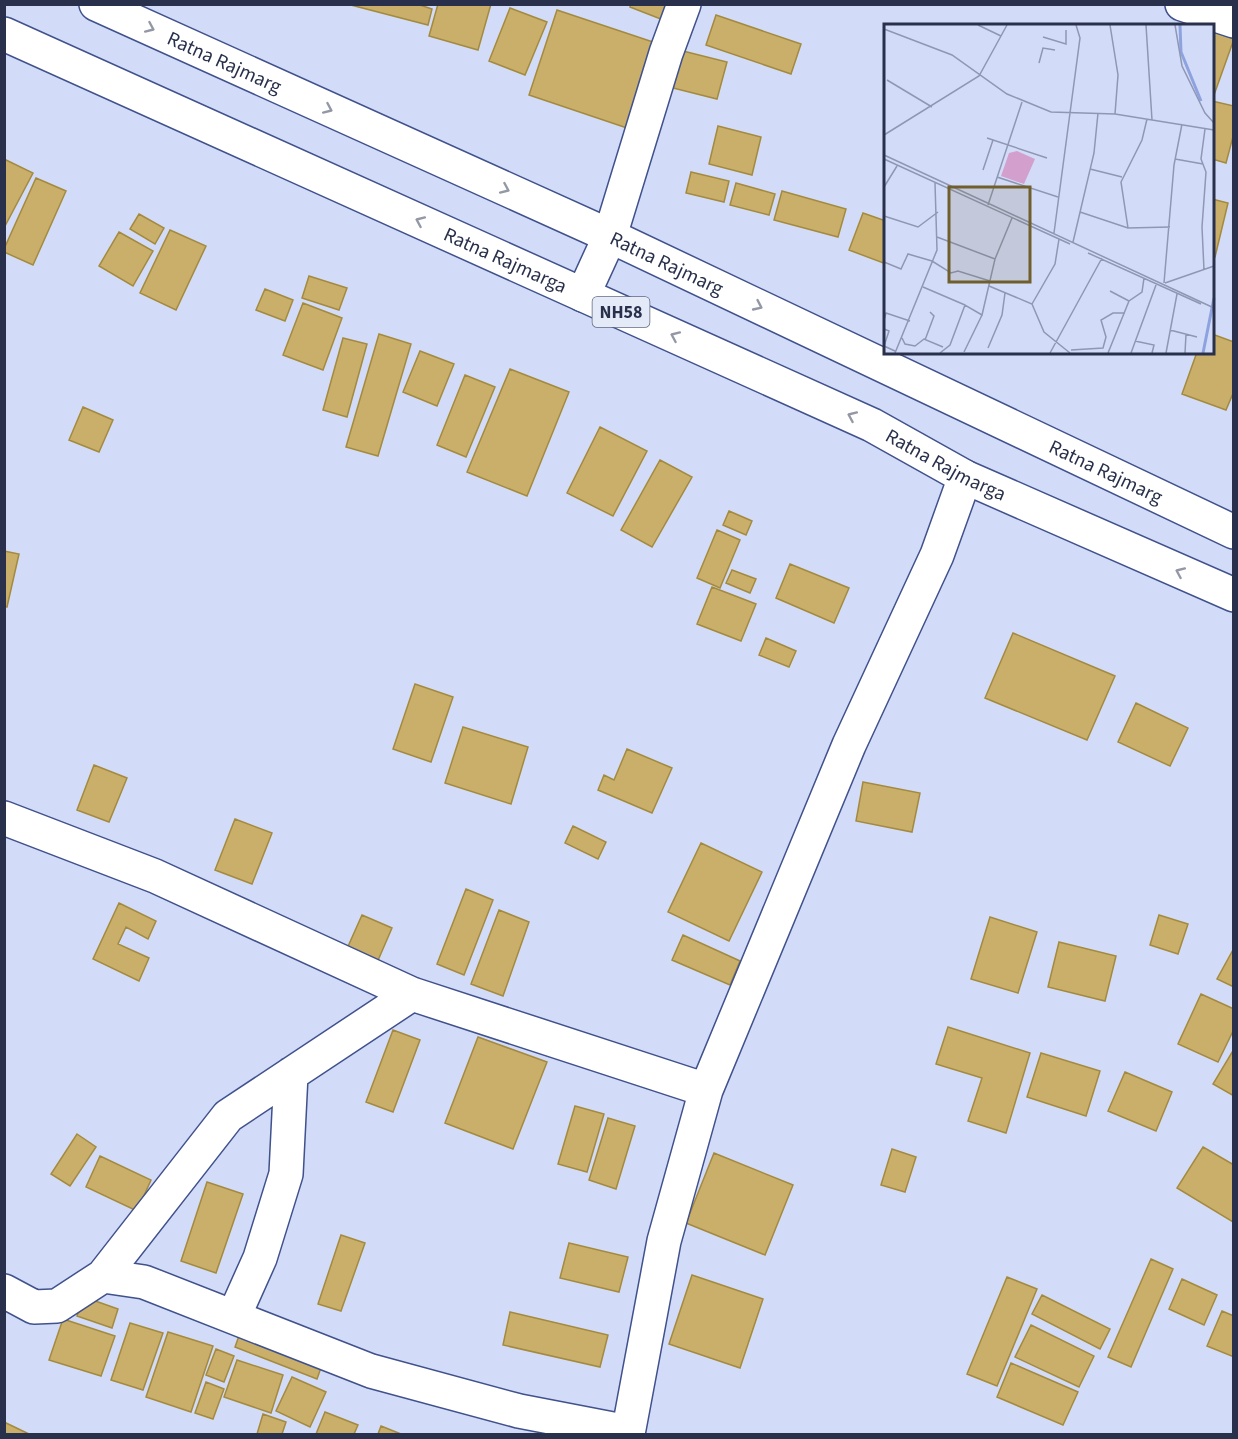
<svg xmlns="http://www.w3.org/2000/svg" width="1238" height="1439" font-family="'Source Sans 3',sans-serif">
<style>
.building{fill:#c9af6a;stroke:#a48a3f;stroke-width:1.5}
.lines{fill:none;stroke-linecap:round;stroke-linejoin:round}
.minor-casing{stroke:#40518c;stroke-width:36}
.major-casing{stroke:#40518c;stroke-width:36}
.minor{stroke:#fff;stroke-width:33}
.major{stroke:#fff;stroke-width:33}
.oneway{stroke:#9498a5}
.labels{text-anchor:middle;stroke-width:4.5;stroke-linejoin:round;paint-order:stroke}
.shield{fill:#e4eaf8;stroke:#60687f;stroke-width:1.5}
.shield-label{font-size:18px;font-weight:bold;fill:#28304b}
.street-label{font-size:20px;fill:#28304b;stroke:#e4eaf8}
.inset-river{fill:none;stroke:#8ea2e0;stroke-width:3}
.inset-road{fill:none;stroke:#8e97b3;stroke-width:1.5}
.view{fill:#705e2d;fill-opacity:0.15;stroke:#705e2d;stroke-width:3}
.inset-edge{fill:none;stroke:#28304b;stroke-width:3}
</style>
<rect width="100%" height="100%" fill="#d2dcf8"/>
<path class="building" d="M 347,4 L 417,4 L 432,9 L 428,25 Z
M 438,4 L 491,4 L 478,50 L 429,36 Z
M 631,4 L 678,4 L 671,23 L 630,7 Z
M 510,8 L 547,22 L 525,75 L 489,61 Z
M 557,10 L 659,44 L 630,129 L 529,95 Z
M 716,15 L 801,44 L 791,74 L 706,45 Z
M 1212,31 L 1234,39 L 1214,95 L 1212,95 Z
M 683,51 L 727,62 L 717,99 L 673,88 Z
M 1212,101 L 1234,106 L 1234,133 L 1226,163 L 1212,159 Z
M 718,126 L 761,137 L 752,175 L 709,164 Z
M 4,159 L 33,173 L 4,228 Z
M 691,172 L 729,181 L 724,202 L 686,193 Z
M 36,178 L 66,191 L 33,265 L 4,252 L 4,249 Z
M 736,183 L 775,194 L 769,215 L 730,205 Z
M 782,191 L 846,209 L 838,237 L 774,220 Z
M 1212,199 L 1228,203 L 1215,257 L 1212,257 Z
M 863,213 L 886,221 L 886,264 L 849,250 Z
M 139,214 L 164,228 L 155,244 L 130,229 Z
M 170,230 L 206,246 L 176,310 L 140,293 Z
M 119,232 L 153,251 L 133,286 L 99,266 Z
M 309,276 L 347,288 L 339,310 L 302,298 Z
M 265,289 L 293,300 L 285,321 L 256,310 Z
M 303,303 L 342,318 L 323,370 L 283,355 Z
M 379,334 L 411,344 L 378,456 L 346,447 Z
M 1212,334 L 1234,342 L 1234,391 L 1226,410 L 1182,394 L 1197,352 L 1212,352 Z
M 343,338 L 367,344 L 347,417 L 323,410 Z
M 420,351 L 454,364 L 437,406 L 403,392 Z
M 510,369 L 569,392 L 527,496 L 467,472 Z
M 465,375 L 495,387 L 466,457 L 437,445 Z
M 83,407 L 113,420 L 99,452 L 69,440 Z
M 600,427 L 647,451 L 613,516 L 567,493 Z
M 660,460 L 692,477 L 652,547 L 621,530 Z
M 729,511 L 752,521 L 746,535 L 723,525 Z
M 717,530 L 740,540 L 720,588 L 697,578 Z
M 4,551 L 19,554 L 7,607 L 4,606 Z
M 790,564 L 849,588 L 834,623 L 776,598 Z
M 732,570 L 756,579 L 750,593 L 726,583 Z
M 712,587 L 756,604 L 741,641 L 697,624 Z
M 1013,633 L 1115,676 L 1087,740 L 985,698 Z
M 766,638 L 796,651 L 789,667 L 759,655 Z
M 415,684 L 453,697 L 431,762 L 393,749 Z
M 1136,703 L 1188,728 L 1170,766 L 1118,742 Z
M 463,727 L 528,747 L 511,804 L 445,783 Z
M 627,749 L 672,768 L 652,813 L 598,790 L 604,775 L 614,780 Z
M 94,765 L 127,778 L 109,822 L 77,810 Z
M 863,782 L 920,793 L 912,832 L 856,821 Z
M 235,819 L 272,833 L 252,884 L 215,870 Z
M 573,826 L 606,842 L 598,859 L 565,843 Z
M 701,843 L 762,872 L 729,941 L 668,912 Z
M 466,889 L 493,900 L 464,975 L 437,964 Z
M 119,903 L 156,921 L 148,939 L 126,927 L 118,944 L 149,958 L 139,981 L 93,959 Z
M 499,910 L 529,922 L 503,996 L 471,984 Z
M 362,915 L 392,928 L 376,965 L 346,951 Z
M 1159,915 L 1188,924 L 1178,954 L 1150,945 Z
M 990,917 L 1037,932 L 1018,993 L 971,979 Z
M 683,935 L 740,961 L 730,985 L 672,960 Z
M 1059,942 L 1116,956 L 1105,1001 L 1048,987 Z
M 1234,948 L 1234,987 L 1217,979 Z
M 1201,994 L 1234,1009 L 1234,1029 L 1218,1062 L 1178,1044 Z
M 948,1027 L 1030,1053 L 1006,1133 L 968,1121 L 982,1078 L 936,1064 Z
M 393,1030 L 420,1040 L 393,1112 L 366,1102 Z
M 478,1037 L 547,1062 L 513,1149 L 445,1123 Z
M 1234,1049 L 1234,1096 L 1213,1084 Z
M 1041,1053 L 1100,1071 L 1086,1116 L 1027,1097 Z
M 1125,1072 L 1172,1092 L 1156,1131 L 1108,1111 Z
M 575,1106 L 604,1114 L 587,1172 L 558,1164 Z
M 608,1118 L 635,1126 L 616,1189 L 589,1180 Z
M 77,1134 L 96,1147 L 70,1186 L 51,1174 Z
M 1203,1147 L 1234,1165 L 1233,1222 L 1177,1188 Z
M 892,1149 L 916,1157 L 905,1192 L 881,1185 Z
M 714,1153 L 793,1185 L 765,1255 L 686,1223 Z
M 100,1156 L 151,1180 L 137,1211 L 86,1187 Z
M 207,1182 L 243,1194 L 216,1273 L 181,1261 Z
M 341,1235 L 365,1243 L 341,1311 L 318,1304 Z
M 569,1243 L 628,1257 L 619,1292 L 560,1278 Z
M 1151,1259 L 1173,1269 L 1131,1367 L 1108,1357 Z
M 692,1275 L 763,1299 L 740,1368 L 669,1344 Z
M 1007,1277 L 1037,1289 L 997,1386 L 967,1374 Z
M 1182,1279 L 1217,1295 L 1204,1325 L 1169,1309 Z
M 1042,1295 L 1110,1329 L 1100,1349 L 1032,1314 Z
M 84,1297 L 118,1309 L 112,1328 L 77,1316 Z
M 1222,1311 L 1234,1316 L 1234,1357 L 1207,1346 Z
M 510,1312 L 608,1335 L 600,1367 L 503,1345 Z
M 63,1319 L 115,1336 L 101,1376 L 49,1360 Z
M 130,1323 L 163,1333 L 143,1390 L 111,1380 Z
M 1031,1325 L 1094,1356 L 1079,1387 L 1015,1357 Z
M 168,1332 L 213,1346 L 191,1412 L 146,1397 Z
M 240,1333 L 322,1365 L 317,1379 L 235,1347 Z
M 216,1349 L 234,1356 L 224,1382 L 206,1375 Z
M 237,1360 L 283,1375 L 271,1413 L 224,1397 Z
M 1011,1363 L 1078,1392 L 1063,1425 L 997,1397 Z
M 292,1377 L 326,1392 L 310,1427 L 276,1411 Z
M 206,1382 L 224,1389 L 213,1419 L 195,1413 Z
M 325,1412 L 358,1425 L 354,1434 L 316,1434 Z
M 263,1414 L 286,1422 L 282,1434 L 257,1434 Z
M 4,1422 L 29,1434 L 4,1434 Z
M 381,1426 L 401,1434 L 378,1434 Z"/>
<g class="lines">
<defs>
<path id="minor" d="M 1182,4 L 1234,21
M 583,295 L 610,236 L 666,53 L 684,4
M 4,818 L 155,876 L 412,994 L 706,1090
M 103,1276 L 228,1116 L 412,994
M 4,1291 L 34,1307 L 57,1306 L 103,1276 L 144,1282 L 371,1371 L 519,1411 L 628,1432
M 234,1316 L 260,1258 L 286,1174 L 291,1074
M 628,1434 L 664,1241 L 706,1090 L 849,745 L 937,555 L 965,477"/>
<g id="major">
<path id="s1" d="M 96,4 L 610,236 L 1234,532"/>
<path id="s2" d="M 4,34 L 872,425 L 965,477 L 1234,595"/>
</g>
</defs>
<use href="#minor" class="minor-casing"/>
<use href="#major" class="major-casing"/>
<use href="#minor" class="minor"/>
<use href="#major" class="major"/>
</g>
<defs><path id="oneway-chevron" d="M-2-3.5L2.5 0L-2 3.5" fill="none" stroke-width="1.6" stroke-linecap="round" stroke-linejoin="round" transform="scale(1.5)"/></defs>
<g class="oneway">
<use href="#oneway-chevron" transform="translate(150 28) rotate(24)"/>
<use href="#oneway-chevron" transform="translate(328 109) rotate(24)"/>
<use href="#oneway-chevron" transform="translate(505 189) rotate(24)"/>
<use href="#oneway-chevron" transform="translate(420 221) rotate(-156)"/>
<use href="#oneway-chevron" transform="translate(758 306) rotate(25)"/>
<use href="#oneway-chevron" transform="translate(675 336) rotate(-156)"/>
<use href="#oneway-chevron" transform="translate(852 416) rotate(-156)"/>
<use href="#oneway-chevron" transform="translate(1180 572) rotate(-156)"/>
</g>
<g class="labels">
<rect class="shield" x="592.5" y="297" width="57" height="30" rx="4.5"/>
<g class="shield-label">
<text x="621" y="318">NH58</text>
</g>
<g class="street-label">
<text dy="7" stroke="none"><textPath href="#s1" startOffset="141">Ratna Rajmarg</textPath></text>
<text dy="7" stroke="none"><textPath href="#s2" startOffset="550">Ratna Rajmarga</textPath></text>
<text dy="7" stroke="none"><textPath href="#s1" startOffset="627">Ratna Rajmarg</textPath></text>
<text dy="7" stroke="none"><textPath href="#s2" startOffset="1036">Ratna Rajmarga</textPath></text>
<text dy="7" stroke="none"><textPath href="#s1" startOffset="1113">Ratna Rajmarg</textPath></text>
</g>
</g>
<g transform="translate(884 24)">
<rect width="330" height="330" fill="#d2dcf8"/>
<path d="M 133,127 L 151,135 L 140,160 L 117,152 L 125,129 Z" fill="#d39fcd"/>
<path class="inset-river" d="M 296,1 L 297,28 L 317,77M 319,329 L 330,274"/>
<path class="inset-road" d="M 94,1 L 117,12M 226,1 L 234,51 L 231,90M 262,1 L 268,96M 291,1 L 298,42 L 321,89 L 330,99M 0,5 L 68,31 L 123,70 L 167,88 L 231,90 L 330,106M 159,13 L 182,20 L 182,6M 155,39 L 159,24 L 171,26M 3,56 L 48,83M 263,95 L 258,116 L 237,158 L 244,204 L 286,203M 0,111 L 95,52 L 123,1M 103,114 L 163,134M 0,131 L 330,284M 0,135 L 186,220M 291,135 L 319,140M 206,145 L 238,153M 99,146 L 109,116M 113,153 L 174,173M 0,163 L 13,142M 104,181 L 138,78M 196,188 L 244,204M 0,192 L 34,203 L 54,188M 170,209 L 196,14 L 192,1M 53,213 L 111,235M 189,218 L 210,129 L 214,89M 204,229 L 317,280M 0,238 L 17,245 L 24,230 L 48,237 L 67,249 L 74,247 L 106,257M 320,246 L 318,203 L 322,148 L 317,135 L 321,105M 280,259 L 290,141 L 298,100M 281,259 L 330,242M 105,262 L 148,280 L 160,308 L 186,329M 39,263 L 81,281M 226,267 L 245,277M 148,280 L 171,240 L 175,215M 0,296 L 2,289 L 26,297M 0,305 L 5,307 L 0,322 L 11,327M 286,306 L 313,313M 18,314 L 21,320 L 31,322 L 40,315 L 59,323M 41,316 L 50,292 L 46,288M 251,317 L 270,321 L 268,329M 104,324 L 118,291 L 121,269M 187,326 L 219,324 L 222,313 L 217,296 L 229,289 L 241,289M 80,328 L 98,291M 11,329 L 53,226 L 51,159M 56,329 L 66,321 L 81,281 L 98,291 L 111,235 L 128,194M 166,329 L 218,234M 224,329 L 245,277 L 258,268 L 260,254M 247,329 L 272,261M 282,329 L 293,270M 301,329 L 302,310"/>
<path class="view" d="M 65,163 L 146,163 L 146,258 L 65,258 Z"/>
<rect width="330" height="330" class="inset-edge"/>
</g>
<rect width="1238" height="1439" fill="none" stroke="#28304b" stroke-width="12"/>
</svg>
